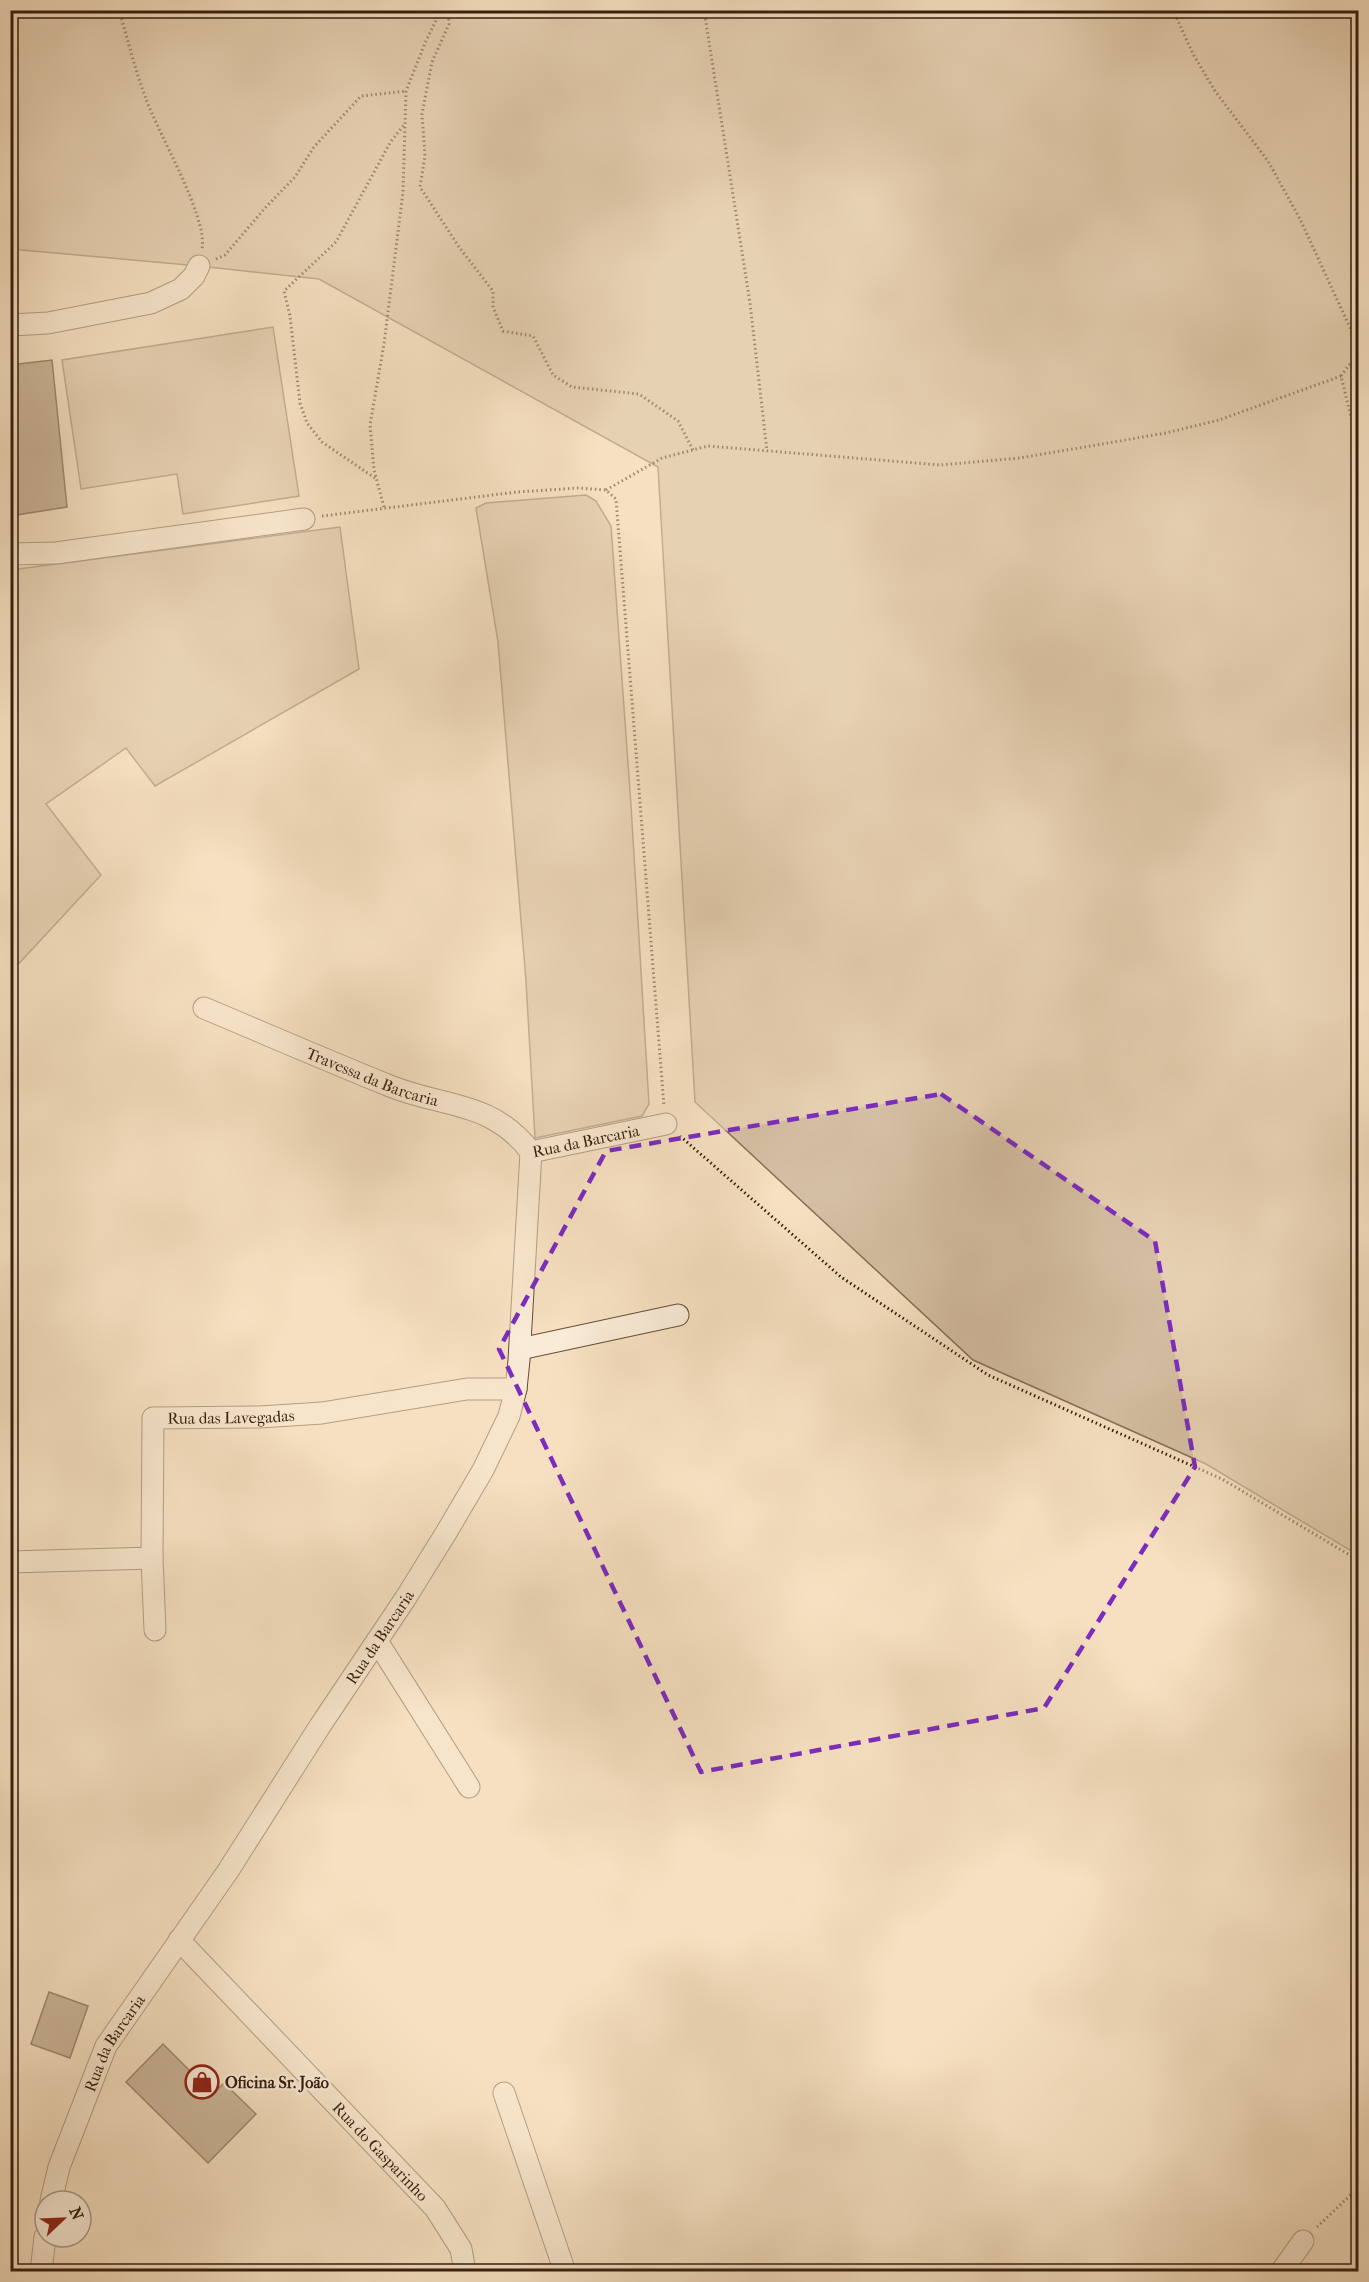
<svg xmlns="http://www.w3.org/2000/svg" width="1369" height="2282" font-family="'IM FELL French Canon',serif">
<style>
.green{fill:#d5bfa3;stroke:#856e58;stroke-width:1.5}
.building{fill:#99836b;stroke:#351e0e;stroke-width:1.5}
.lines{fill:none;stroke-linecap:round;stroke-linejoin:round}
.minor-casing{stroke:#654e3b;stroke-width:23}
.path{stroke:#351e0e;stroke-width:3;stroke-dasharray:1.5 3;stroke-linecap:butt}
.minor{stroke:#f9ebd7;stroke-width:21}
.marked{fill:none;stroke:#7b2cbf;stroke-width:4.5;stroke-dasharray:12 8;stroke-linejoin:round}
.labels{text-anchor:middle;stroke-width:4.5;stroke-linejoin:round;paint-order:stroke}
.street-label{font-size:16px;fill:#351e0e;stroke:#f9ebd7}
.poi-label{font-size:16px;font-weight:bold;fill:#351e0e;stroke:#f9ebd7;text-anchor:start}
</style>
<rect width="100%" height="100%" fill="#f6e0c1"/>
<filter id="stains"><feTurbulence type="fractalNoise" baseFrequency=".00333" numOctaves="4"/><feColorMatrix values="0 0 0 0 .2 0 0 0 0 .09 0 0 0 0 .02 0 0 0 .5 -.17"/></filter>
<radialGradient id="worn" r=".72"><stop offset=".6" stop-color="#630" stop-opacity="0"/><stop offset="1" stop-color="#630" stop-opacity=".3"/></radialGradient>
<path class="green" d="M 10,11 L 1358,11 L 1358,1555 L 1206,1464 L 973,1360 L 695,1102 L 658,467 L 319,279 L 199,266 L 11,249 Z
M 273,327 L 299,496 L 183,514 L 177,474 L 81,489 L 62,360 Z
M 586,495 L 596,501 L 611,526 L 631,805 L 649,1104 L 642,1116 L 535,1138 L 526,981 L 498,642 L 476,508 L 486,503 Z
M 340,527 L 359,669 L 155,786 L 126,748 L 46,804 L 101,875 L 11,972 L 11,570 Z"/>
<path class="building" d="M 52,360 L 67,507 L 10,516 L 10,365 Z
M 49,1992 L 88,2006 L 70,2058 L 31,2044 Z
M 163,2044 L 213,2094 L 224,2083 L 256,2114 L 208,2163 L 126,2082 Z"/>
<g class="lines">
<defs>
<g id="minor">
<path d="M 10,325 L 48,323 L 151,303 L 181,289 L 194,276 L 199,266"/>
<path d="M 10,554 L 56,553 L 304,519"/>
<path id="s1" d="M 204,1008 C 266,1034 328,1061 390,1086 C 444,1108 491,1100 531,1152"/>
<path id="s2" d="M 531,1152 L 666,1124"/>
<path d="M 520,1349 L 678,1315"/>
<path d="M 152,1558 L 155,1630"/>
<path id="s3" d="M 10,1562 L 152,1558 L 153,1418 L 260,1417 L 322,1413 L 467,1389 L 516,1389"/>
<path d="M 377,1641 L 469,1787"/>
<path id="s4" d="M 179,1940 L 435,2208 L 461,2249 L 465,2272"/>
<path d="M 504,2093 L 565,2272"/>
<path id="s5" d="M 51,2201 L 59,2167 L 106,2046 L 228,1871 L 320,1726 L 405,1599 L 446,1533 L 483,1470 L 509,1416 L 516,1389 L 519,1360 L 531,1152"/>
<path d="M 41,2272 L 45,2237"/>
<path d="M 1281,2272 L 1303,2241"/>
</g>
</defs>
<use href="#minor" class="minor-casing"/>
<path class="path" d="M 119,10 C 128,40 135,70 146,99 C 158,133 208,217 202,249
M 448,10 L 449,24 L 432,62 L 422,114 L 425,156 L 420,187 L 459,247 L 493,291 L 493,307 L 503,331 L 533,336 L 553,375 L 572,387 L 639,394 L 678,421 L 693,450
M 704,10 L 750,303 L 767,451
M 1173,10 L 1193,54 L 1215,91 L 1268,161 L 1300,219 L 1358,345
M 216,259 L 225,255 L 265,208 L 295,177 L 314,147 L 361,96 L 406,91
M 1358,353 L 1341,376 L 1358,446
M 375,478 L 322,442 L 307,423 L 300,403 L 290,316 L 284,291 L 336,242 L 391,141 L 405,124
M 606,490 L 662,458 L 708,446 L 940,465 L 1020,458 L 1166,433 L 1219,420 L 1341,376
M 384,507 L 374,470 L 370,425 L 384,344 L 403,192 L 406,91 L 425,43 L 441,10
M 322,516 L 517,492 L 578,488 L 606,490 L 616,499 L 664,1106
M 680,1136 L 841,1277 L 988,1375 L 1222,1479 L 1358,1560
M 1317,2227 L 1358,2188"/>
<use href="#minor" class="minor"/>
</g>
<path d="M0 0H1369V2282H0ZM 941,1094 L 1155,1241 L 1195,1467 L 1044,1708 L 701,1772 L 499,1349 L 606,1151 Z" fill="#f6e0c1" fill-opacity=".55" fill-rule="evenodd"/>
<path class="marked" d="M 941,1094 L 1155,1241 L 1195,1467 L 1044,1708 L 701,1772 L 499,1349 L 606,1151 Z"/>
<defs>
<symbol id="shop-ring" viewBox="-11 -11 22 22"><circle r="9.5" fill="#f9ebd7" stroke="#8f2418" stroke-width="1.5"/><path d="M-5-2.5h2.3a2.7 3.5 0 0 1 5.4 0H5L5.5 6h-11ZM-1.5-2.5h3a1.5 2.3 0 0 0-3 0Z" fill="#8f2418"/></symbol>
</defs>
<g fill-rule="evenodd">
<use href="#shop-ring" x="183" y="2063" width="38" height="38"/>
</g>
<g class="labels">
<g class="street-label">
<text dy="6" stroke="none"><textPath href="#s1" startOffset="182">Travessa da Barcaria</textPath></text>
<text dy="6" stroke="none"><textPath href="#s2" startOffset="56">Rua da Barcaria</textPath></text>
<text dy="6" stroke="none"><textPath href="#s3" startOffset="360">Rua das Lavegadas</textPath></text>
<text dy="6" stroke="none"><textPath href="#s5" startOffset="657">Rua da Barcaria</textPath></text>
<text dy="6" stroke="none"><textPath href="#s5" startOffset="171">Rua da Barcaria</textPath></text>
<text dy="6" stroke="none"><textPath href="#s4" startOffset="292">Rua do Gasparinho</textPath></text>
</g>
<g class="poi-label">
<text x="225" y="2088">Oficina Sr. João</text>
</g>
</g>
<rect width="1369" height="2282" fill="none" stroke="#f6e0c1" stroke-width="36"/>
<rect x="12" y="12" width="1345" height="2258" fill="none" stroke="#351e0e" stroke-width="3"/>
<rect x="18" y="18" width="1333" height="2246" fill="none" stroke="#351e0e" stroke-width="1.5"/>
<g transform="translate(63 2219) rotate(67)"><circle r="28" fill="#f9ebd7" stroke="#ab9987" stroke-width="1.5"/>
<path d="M0-4.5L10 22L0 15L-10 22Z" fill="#8f2418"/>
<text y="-9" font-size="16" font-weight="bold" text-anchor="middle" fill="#351e0e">N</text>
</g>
<rect width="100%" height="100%" filter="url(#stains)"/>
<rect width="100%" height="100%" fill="url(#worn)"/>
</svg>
